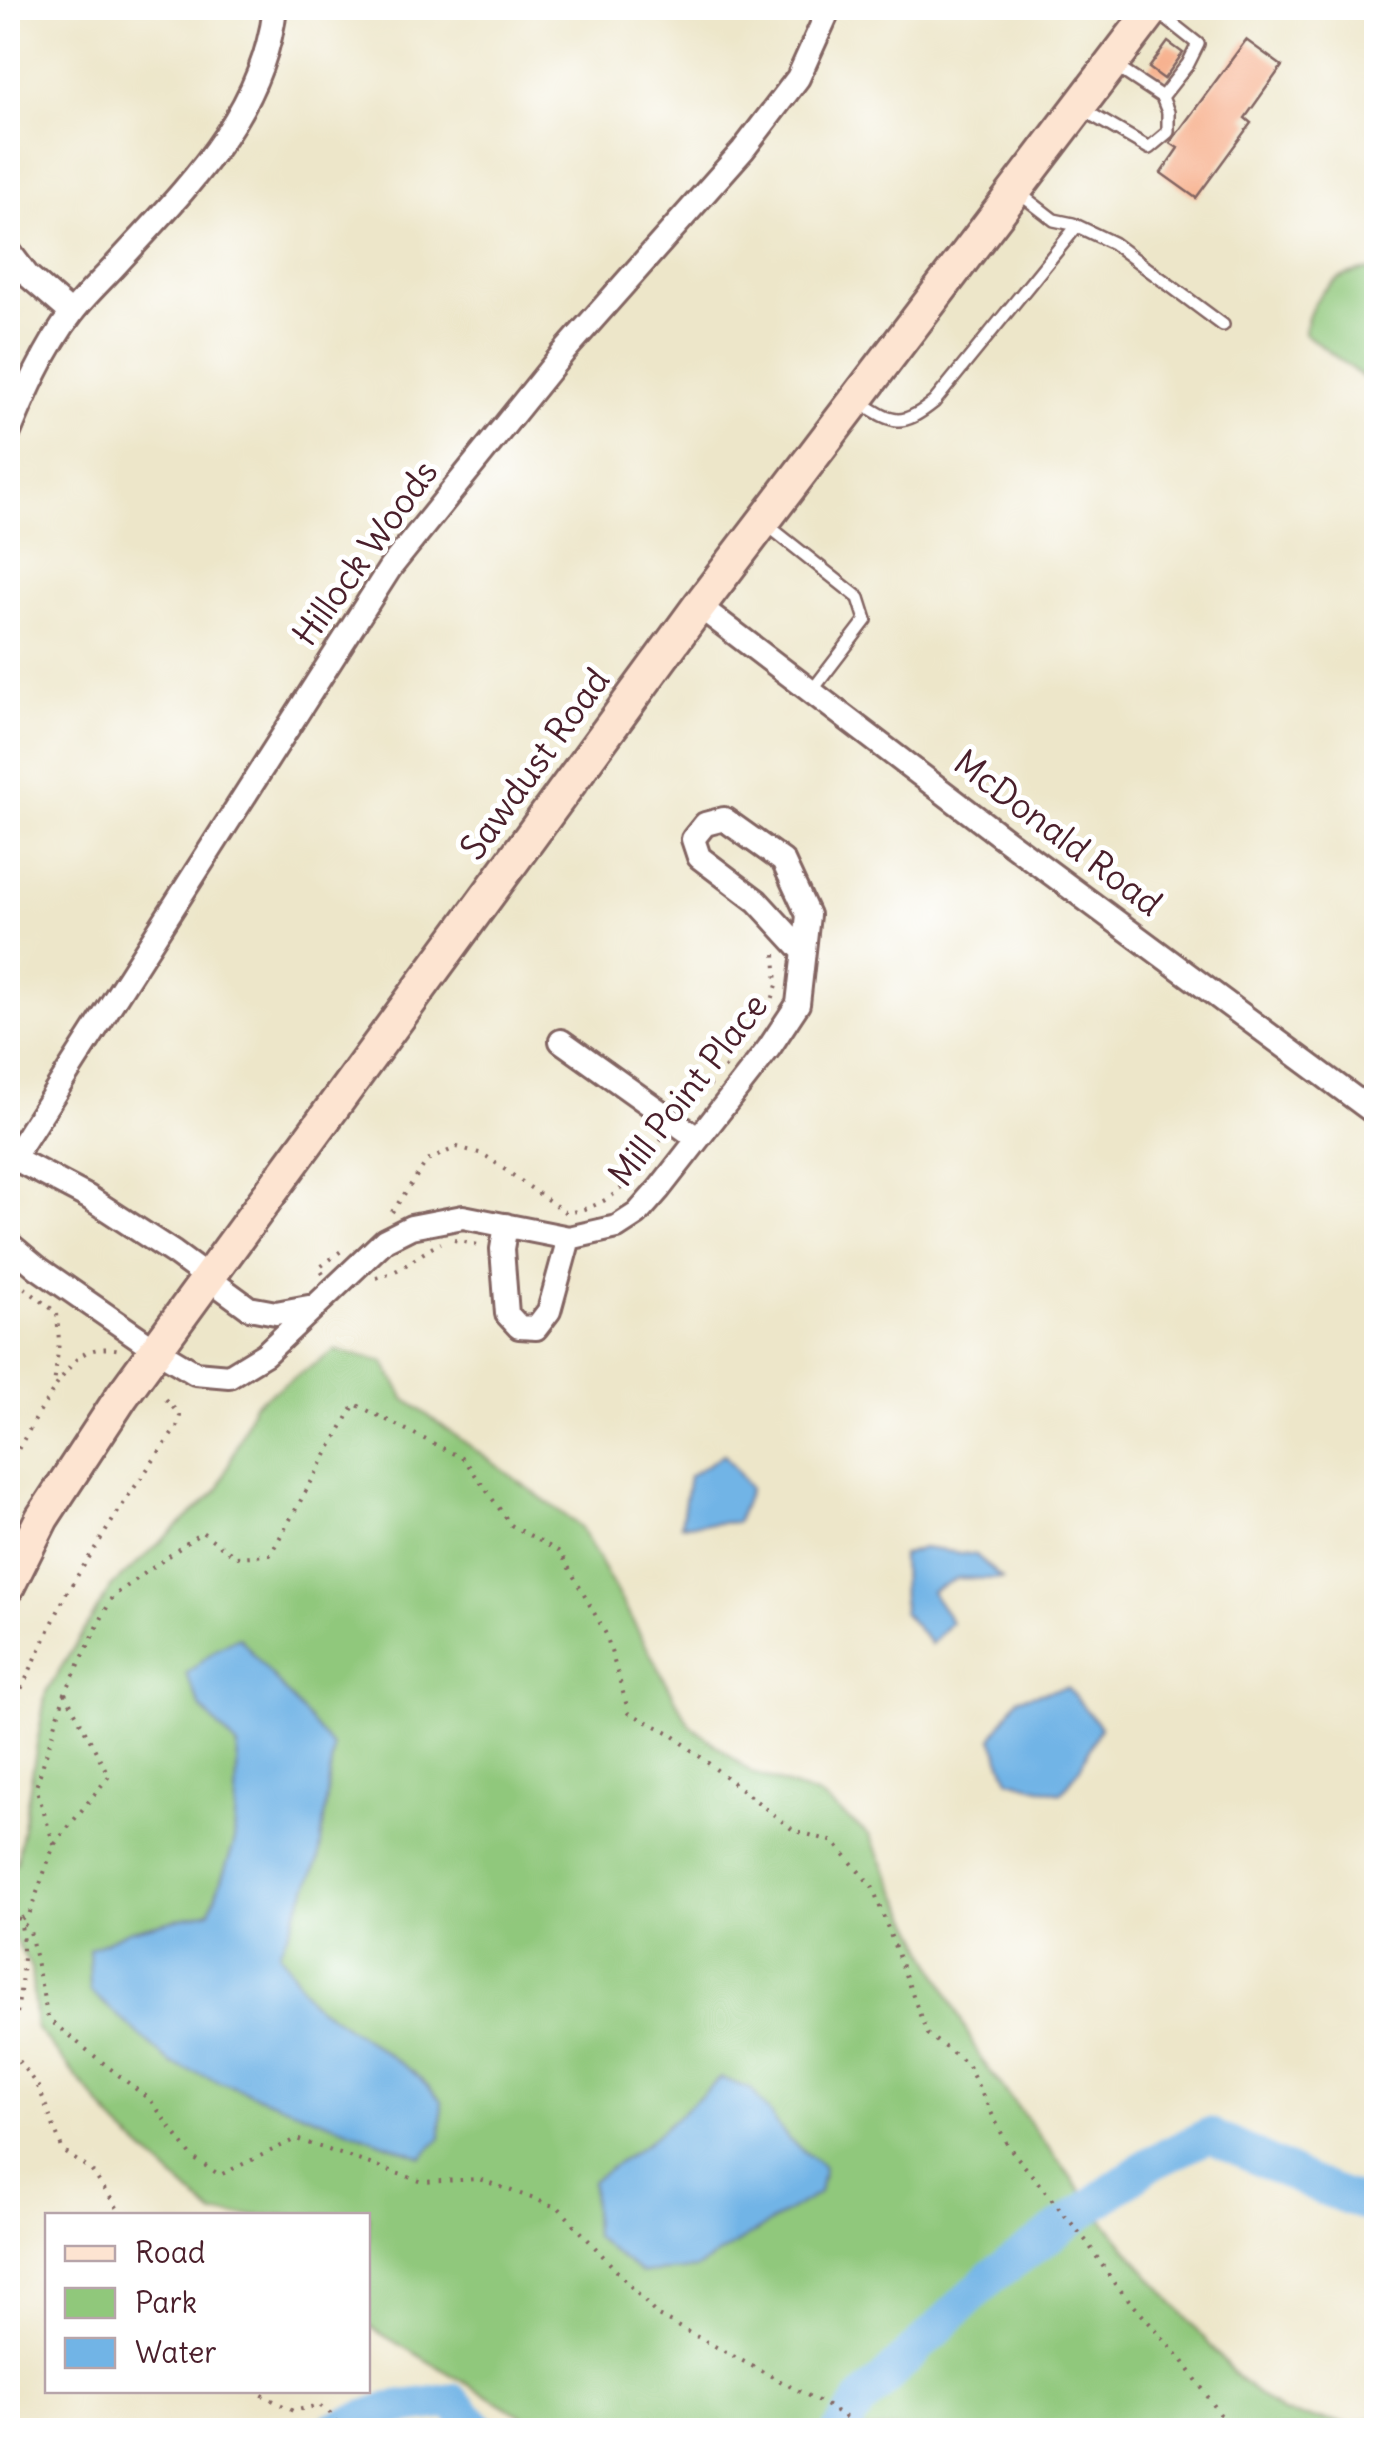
<svg xmlns="http://www.w3.org/2000/svg" width="1384" height="2438" font-family="Delius,sans-serif">
<style>
.green{fill:#90c87b;stroke:#6d7453;stroke-width:2.5}
.water{fill:#71b4e6;stroke:#5e6a88;stroke-width:2.5}
.lines{fill:none;stroke-linecap:round;stroke-linejoin:round}
.river{stroke:#71b4e6;stroke-width:35}
.building{fill:#f7b08d}
.lane-casing{stroke:#836562;stroke-width:16}
.street-casing{stroke:#836562;stroke-width:28}
.secondary-casing{stroke:#836562;stroke-width:38}
.path{stroke:#836562;stroke-width:4;stroke-dasharray:2.5 8;stroke-linecap:butt}
.lane{stroke:#fff;stroke-width:11}
.street{stroke:#fff;stroke-width:22}
.secondary{stroke:#fde4d1;stroke-width:32}
.labels{text-anchor:middle;stroke-width:10;stroke-linejoin:round;paint-order:stroke}
.street-label{font-size:35px;fill:#4a1f2b;stroke:#fff}
</style>
<rect width="100%" height="100%" fill="#fff"/>
<filter id="ink" filterUnits="userSpaceOnUse"><feTurbulence type="fractalNoise" baseFrequency=".01" numOctaves="2"/><feDisplacementMap in="SourceGraphic" scale="20" xChannelSelector="R" yChannelSelector="G"/><feConvolveMatrix kernelMatrix="1 2 1 2 8 2 1 2 1" color-interpolation-filters="sRGB"/></filter>
<filter id="wash" filterUnits="userSpaceOnUse"><feTurbulence type="fractalNoise" baseFrequency=".0048" numOctaves="4" result="noise"/><feDisplacementMap in="SourceGraphic" scale="40" xChannelSelector="R" yChannelSelector="G"/><feGaussianBlur stdDeviation="2.25" result="paint"/><feColorMatrix in="noise" values="0 0 0 0 0 0 0 0 0 0 0 0 0 0 0 0 0 1.4 0 .05"/><feComposite in="paint" operator="in"/></filter>
<g filter="url(#wash)">
<rect width="100%" height="100%" fill="#ede6c9"/>
<path class="green" d="M 1376,270 L 1376,387 L 1304,333 C 1312,293 1336,271 1376,270 Z
M 336,1350 L 384,1362 L 405,1399 L 580,1526 L 690,1725 L 752,1773 L 819,1796 L 869,1835 L 980,2058 L 1116,2236 L 1240,2380 L 1282,2413 L 1349,2424 L 1376,2418 L 1376,2430 L 546,2430 L 368,2326 L 368,2216 L 214,2215 L 118,2127 L 36,2028 L 31,1968 L 12,1935 L 8,1932 L 8,1871 L 17,1862 L 46,1692 L 111,1587 L 218,1490 L 254,1404 Z"/>
<path class="water" d="M 724,1454 L 750,1488 L 737,1522 L 681,1525 L 689,1476 Z
M 922,1548 L 976,1555 L 1002,1579 L 958,1578 L 931,1591 L 951,1622 L 931,1644 L 903,1612 L 902,1555 Z
M 239,1637 L 333,1748 L 319,1860 L 279,1952 L 311,2002 L 413,2072 L 442,2101 L 441,2137 L 422,2157 L 172,2064 L 90,1991 L 89,1949 L 128,1931 L 210,1911 L 234,1844 L 238,1747 L 201,1708 L 186,1674 L 216,1649 Z
M 1067,1687 L 1100,1727 L 1079,1770 L 1061,1793 L 1009,1780 L 992,1738 L 1018,1698 Z
M 721,2078 L 752,2090 L 789,2140 L 824,2167 L 819,2193 L 695,2269 L 641,2273 L 594,2237 L 592,2181 L 646,2144 Z"/>
<g class="lines">
<path class="river" d="M 332,2430 L 386,2410 L 452,2401 L 480,2430
M 840,2430 L 859,2404 L 991,2277 L 1150,2164 L 1209,2135 L 1315,2185 L 1376,2208"/>
</g>
<g id="blocks">
<path class="building" d="M 1246,40 L 1282,66 L 1245,118 L 1251,123 L 1196,198 L 1161,173 L 1178,148 L 1170,143 Z
M 1168,42 L 1183,53 L 1164,79 L 1149,68 Z"/>
</g>
</g>
<g filter="url(#ink)">
<use href="#blocks" fill-opacity="0" stroke="#836562" stroke-width="2.5"/>
<g class="lines">
<defs>
<path id="lane" d="M 1115,66 L 1162,97 L 1188,64 L 1198,44 L 1155,10
M 1080,108 L 1149,148 L 1168,132 L 1168,112 L 1162,97
M 1019,193 L 1054,220 L 1073,224 L 1113,243 L 1223,325
M 857,400 C 892,422 899,430 934,402 L 1077,226
M 766,524 L 859,598 L 866,620 L 811,692"/>
<path id="street" d="M 8,250 L 27,275 L 71,313
M 8,435 C 25,394 45,348 72,313 C 84,297 99,283 113,268 C 183,191 263,116 275,8
M 699,606 L 1002,837 L 1376,1114
M 561,1041 L 697,1138
M 8,1155 L 88,1197 L 174,1253 L 249,1308 L 276,1313 L 314,1306
M 8,1166 L 390,568 L 563,353 L 743,150 L 798,78 L 826,16
M 506,1225 L 502,1249 L 507,1314 L 519,1327 L 536,1328 L 549,1311 L 569,1238
M 8,1243 L 38,1268 L 155,1349 L 195,1373 L 229,1376 L 265,1354 L 385,1240 L 411,1227 L 463,1217 L 569,1238 L 617,1227 L 637,1214 L 659,1189 L 769,1048 L 798,1004 L 808,915 L 783,861 L 724,819 L 705,824 L 693,839 L 699,857 L 757,901 L 803,951"/>
<path id="secondary" d="M 8,1586 L 42,1518 L 122,1396 L 699,606 L 1154,8"/>
</defs>
<use href="#lane" class="lane-casing"/>
<use href="#street" class="street-casing"/>
<use href="#secondary" class="secondary-casing"/>
<path class="path" d="M 725,1069 L 732,1027 L 770,1006 L 777,985 L 775,954
M 687,1108 L 715,1080
M 392,1212 L 427,1161 L 457,1147 L 483,1154 L 566,1213 C 617,1205 632,1178 662,1139
M 454,1240 L 484,1246
M 323,1274 L 319,1268 L 345,1248
M 8,1275 L 57,1313 L 59,1342 L 54,1386
M 376,1278 C 403,1272 416,1255 441,1243
M 8,1467 C 21,1445 64,1365 82,1355 C 93,1348 108,1347 120,1350
M 65,1693 L 109,1776 L 54,1845 L 29,1915 L 20,1919 L 30,1931 L 48,2019 L 151,2101 L 193,2158 L 220,2175 L 296,2139 L 423,2182 L 479,2179 L 559,2208 L 658,2316 L 831,2408 L 866,2430
M 8,1717 L 67,1592 L 127,1498 L 177,1427 L 180,1416 L 166,1399
M 54,1845 L 36,1787 L 65,1693 L 112,1597 L 202,1532 L 236,1557 L 270,1555 L 355,1404 L 464,1459 L 511,1525 L 560,1552 L 606,1634 L 629,1713 L 670,1733 L 793,1830 L 834,1842 L 873,1888 L 927,2034 L 967,2064 L 1008,2146 L 1087,2242 L 1114,2283 L 1183,2361 L 1231,2430
M 8,1914 L 20,1919 C 29,1965 15,2008 13,2054 L 39,2088 L 63,2151 L 91,2170 L 123,2216
M 253,2390 L 293,2411 L 319,2405 L 330,2413 L 342,2430"/>
<use href="#lane" class="lane"/>
<use href="#street" class="street"/>
<use href="#secondary" class="secondary"/>
</g>
</g>
<g class="labels">
<g class="street-label">
<text transform="translate(365 553) rotate(-54)" y="12">Hillock Woods</text>
<text transform="translate(535 764) rotate(-54)" y="12">Sawdust Road</text>
<text transform="translate(1058 833) rotate(37)" y="12">McDonald Road</text>
<text transform="translate(688 1090) rotate(-52)" y="12">Mill Point Place</text>
</g>
</g>
<rect width="1384" height="2438" fill="none" stroke="#fff" stroke-width="40"/>
<rect x="45" y="2213" width="325" height="180" fill="#ffffff" stroke="#b7a5aa" stroke-width="2.5"/>
<rect x="65" y="2246" width="50" height="15" fill="#fde4d1" stroke="#b7a5aa" stroke-width="2.5"/>
<text x="135" y="2263" font-size="30" fill="#4a1f2b">Road</text>
<rect x="65" y="2288" width="50" height="30" fill="#90c87b" stroke="#b7a5aa" stroke-width="2.5"/>
<text x="135" y="2313" font-size="30" fill="#4a1f2b">Park</text>
<rect x="65" y="2338" width="50" height="30" fill="#71b4e6" stroke="#b7a5aa" stroke-width="2.5"/>
<text x="135" y="2363" font-size="30" fill="#4a1f2b">Water</text>
</svg>
